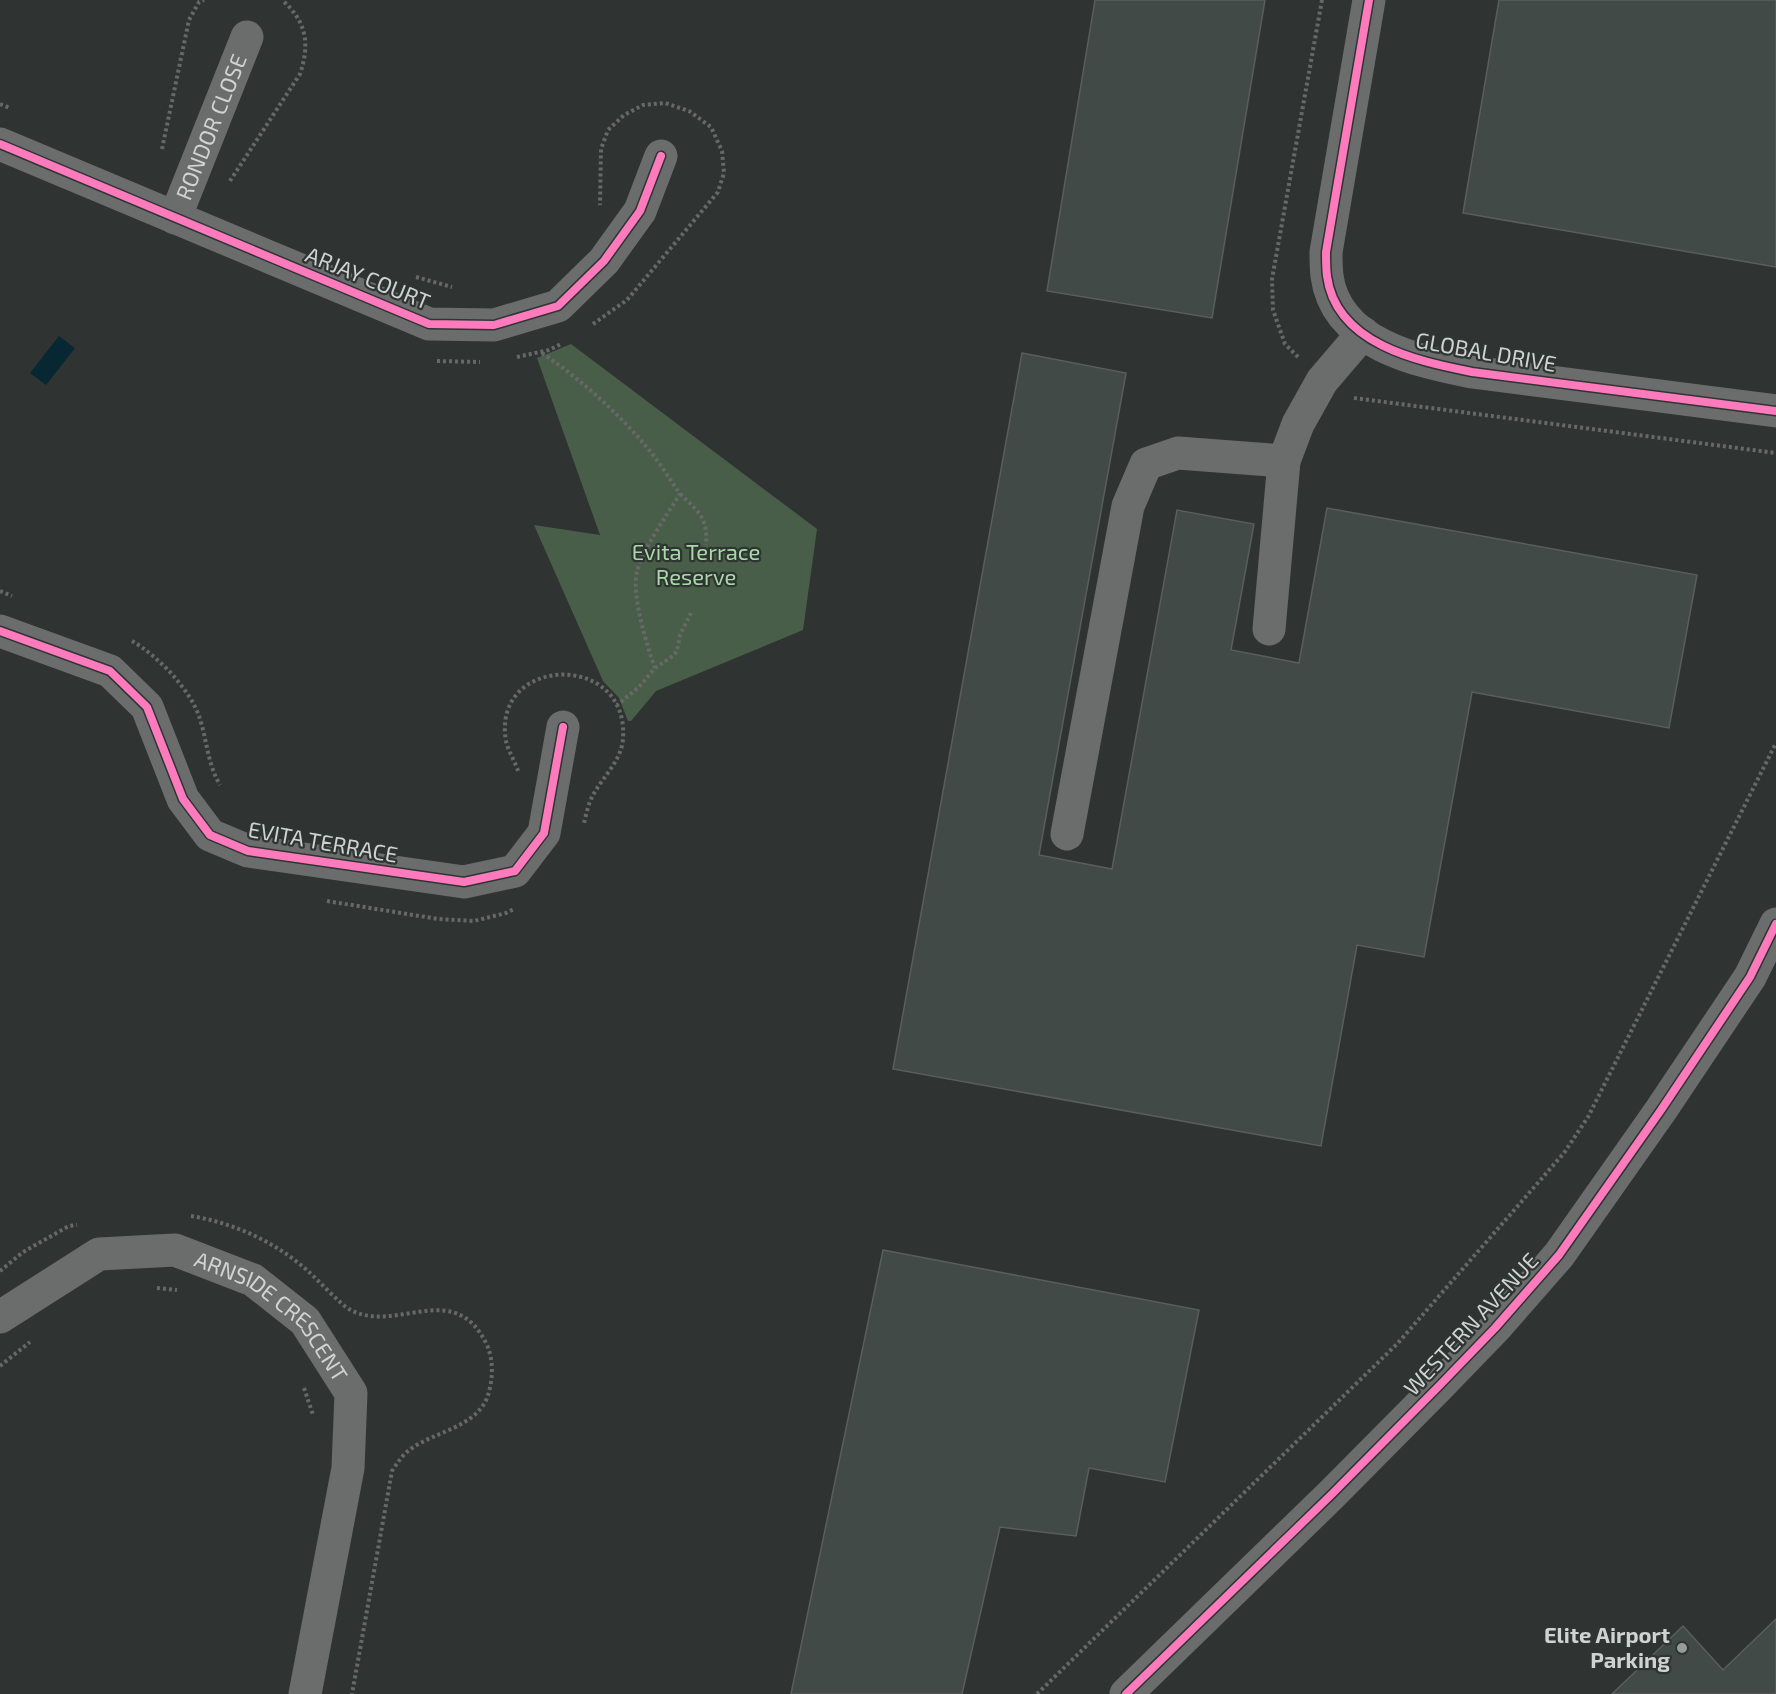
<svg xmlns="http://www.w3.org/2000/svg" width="1776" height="1694" font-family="'Exo 2',sans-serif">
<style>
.green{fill:#495e48}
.water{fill:#072732}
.building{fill:#414a46;stroke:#5a5e5c;stroke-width:1.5}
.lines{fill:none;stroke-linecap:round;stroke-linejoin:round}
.path{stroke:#666968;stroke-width:4;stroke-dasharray:3 3;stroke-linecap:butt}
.minor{stroke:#6a6d6c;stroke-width:33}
.cycleway-casing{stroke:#2e3533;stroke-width:11}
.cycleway{stroke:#fd7abc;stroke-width:8}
.poi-dot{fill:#979b9a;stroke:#2e3533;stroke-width:2}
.labels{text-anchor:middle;stroke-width:4.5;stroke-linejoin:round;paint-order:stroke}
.street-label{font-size:22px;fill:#cfd3d2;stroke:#2e3533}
.park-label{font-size:22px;fill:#a9d9a7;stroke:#2e3533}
.poi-label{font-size:22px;font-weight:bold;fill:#cfd3d2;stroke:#2e3533;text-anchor:end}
</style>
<rect width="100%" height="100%" fill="#2f3432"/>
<path class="green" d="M 571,344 L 817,529 L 803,630 L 656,691 L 631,721 L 628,721 L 619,698 L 603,681 L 534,525 L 600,535 L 537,358 Z"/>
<path class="water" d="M 59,336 L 75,348 L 46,385 L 30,373 Z"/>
<path class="building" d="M 1095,0 L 1265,0 L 1212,318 L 1047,291 Z
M 1499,0 L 1776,0 L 1776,267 L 1463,213 Z
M 1022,353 L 1126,373 L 1039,855 L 1112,869 L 1177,510 L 1254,524 L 1231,650 L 1299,663 L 1327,508 L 1697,575 L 1669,728 L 1472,692 L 1424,957 L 1357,945 L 1321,1146 L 893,1069 Z
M 883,1250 L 1199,1310 L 1165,1482 L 1089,1468 L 1076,1536 L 1000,1527 L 962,1694 L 791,1694 Z
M 1776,1619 L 1776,1694 L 1612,1694 L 1683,1626 L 1723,1670 Z"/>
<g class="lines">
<path class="path" d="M 0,104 L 10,108
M 162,149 L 189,20 L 199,2 L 204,0
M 230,181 L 300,74 C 310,44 307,22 282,0
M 416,277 L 452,287
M 593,324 L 627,300 L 718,192 L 724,173 L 722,151 L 711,127 L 689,111 L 665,103 L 643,105 L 624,115 L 608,130 L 601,149 L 600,205
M 542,353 C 579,378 615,410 645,445 C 658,460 669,478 680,494 C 668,513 641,552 637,572 C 631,594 647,646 655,668 L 639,687 L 617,705
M 517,357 L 549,350 L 561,344
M 1298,357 L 1285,344 L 1273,310 L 1272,279 L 1322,0
M 437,361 L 480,362
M 1354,398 L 1776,453
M 680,494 C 699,512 708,518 706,545
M 0,591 L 12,596
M 132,641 C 158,656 191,690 200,719 C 207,741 208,765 220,785
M 655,668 L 673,656 L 677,651 L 680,635 L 691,613
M 518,771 C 515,761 508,751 506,741 C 491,655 629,651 623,738 C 622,761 602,777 592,797 C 588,805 586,815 584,823
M 327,901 L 438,919 L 474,921 L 506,913 L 514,909
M 191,1216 C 234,1223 276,1242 309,1272 C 319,1281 339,1303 349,1309 C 395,1336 454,1276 487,1345 C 494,1361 493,1382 487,1398 C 475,1427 435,1432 412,1448 C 403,1454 398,1462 392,1471 L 352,1694
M 0,1271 L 23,1252 L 69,1226 L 77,1225
M 157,1288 L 177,1290
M 0,1366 L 30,1342
M 304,1388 L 313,1415
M 1037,1694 L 1398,1343 L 1564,1153 L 1588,1117 L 1776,743"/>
<g class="minor">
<path d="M 1369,0 L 1326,252 C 1326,260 1326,268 1327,276 C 1336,344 1417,361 1472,372 L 1776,411"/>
<path d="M 0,144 L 429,324 L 494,325 L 558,306 L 604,261 L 640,211 L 661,156"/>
<path id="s1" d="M 175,218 L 247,37"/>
<path d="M 1269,629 L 1284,461"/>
<path d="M 0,631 L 110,671 L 147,707 L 183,799 L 210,835 L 248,851 L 464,882 L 515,871 L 544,833 L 563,727"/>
<path d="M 1067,834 L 1128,506 L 1146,464 L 1178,453 L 1284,461 L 1298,424 L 1322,381 L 1363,333"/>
<path id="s2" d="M 0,1317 L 99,1254 L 175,1250 L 253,1280 L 305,1321 L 351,1393 L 348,1468 L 305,1694"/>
<path d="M 1126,1694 L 1332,1494 L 1439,1386 L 1495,1328 L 1559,1255 L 1661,1110 L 1750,977 L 1776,924"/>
</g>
<defs>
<path id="cycleway" d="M 1369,0 L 1326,252 C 1326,260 1326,268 1327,276 C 1336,344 1417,361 1472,372 L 1776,411
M 0,144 L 429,324 L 494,325 L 558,306 L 604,261 L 640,211 L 661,156
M 0,631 L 110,671 L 147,707 L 183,799 L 210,835 L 248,851 L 464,882 L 515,871 L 544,833 L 563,727
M 1126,1694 L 1332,1494 L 1439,1386 L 1495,1328 L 1559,1255 L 1661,1110 L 1750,977 L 1776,924"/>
</defs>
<use href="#cycleway" class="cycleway-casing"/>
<use href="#cycleway" class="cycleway"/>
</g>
<circle class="poi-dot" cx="1682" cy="1648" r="6"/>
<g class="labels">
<g class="street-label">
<text dy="8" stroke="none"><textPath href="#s1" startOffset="98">RONDOR CLOSE</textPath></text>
<text transform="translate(368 278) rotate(22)" y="8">ARJAY COURT</text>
<text transform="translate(1486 352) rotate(10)" y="8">GLOBAL DRIVE</text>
<text transform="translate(323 842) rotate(10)" y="8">EVITA TERRACE</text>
<text dy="8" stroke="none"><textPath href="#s2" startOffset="314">ARNSIDE CRESCENT</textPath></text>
<text transform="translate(1471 1324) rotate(-47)" y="8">WESTERN AVENUE</text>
</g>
<g class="park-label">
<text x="696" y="560">Evita Terrace<tspan x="696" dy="25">Reserve</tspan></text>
</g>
<g class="poi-label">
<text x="1670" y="1643">Elite Airport<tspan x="1670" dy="25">Parking</tspan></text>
</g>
</g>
</svg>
